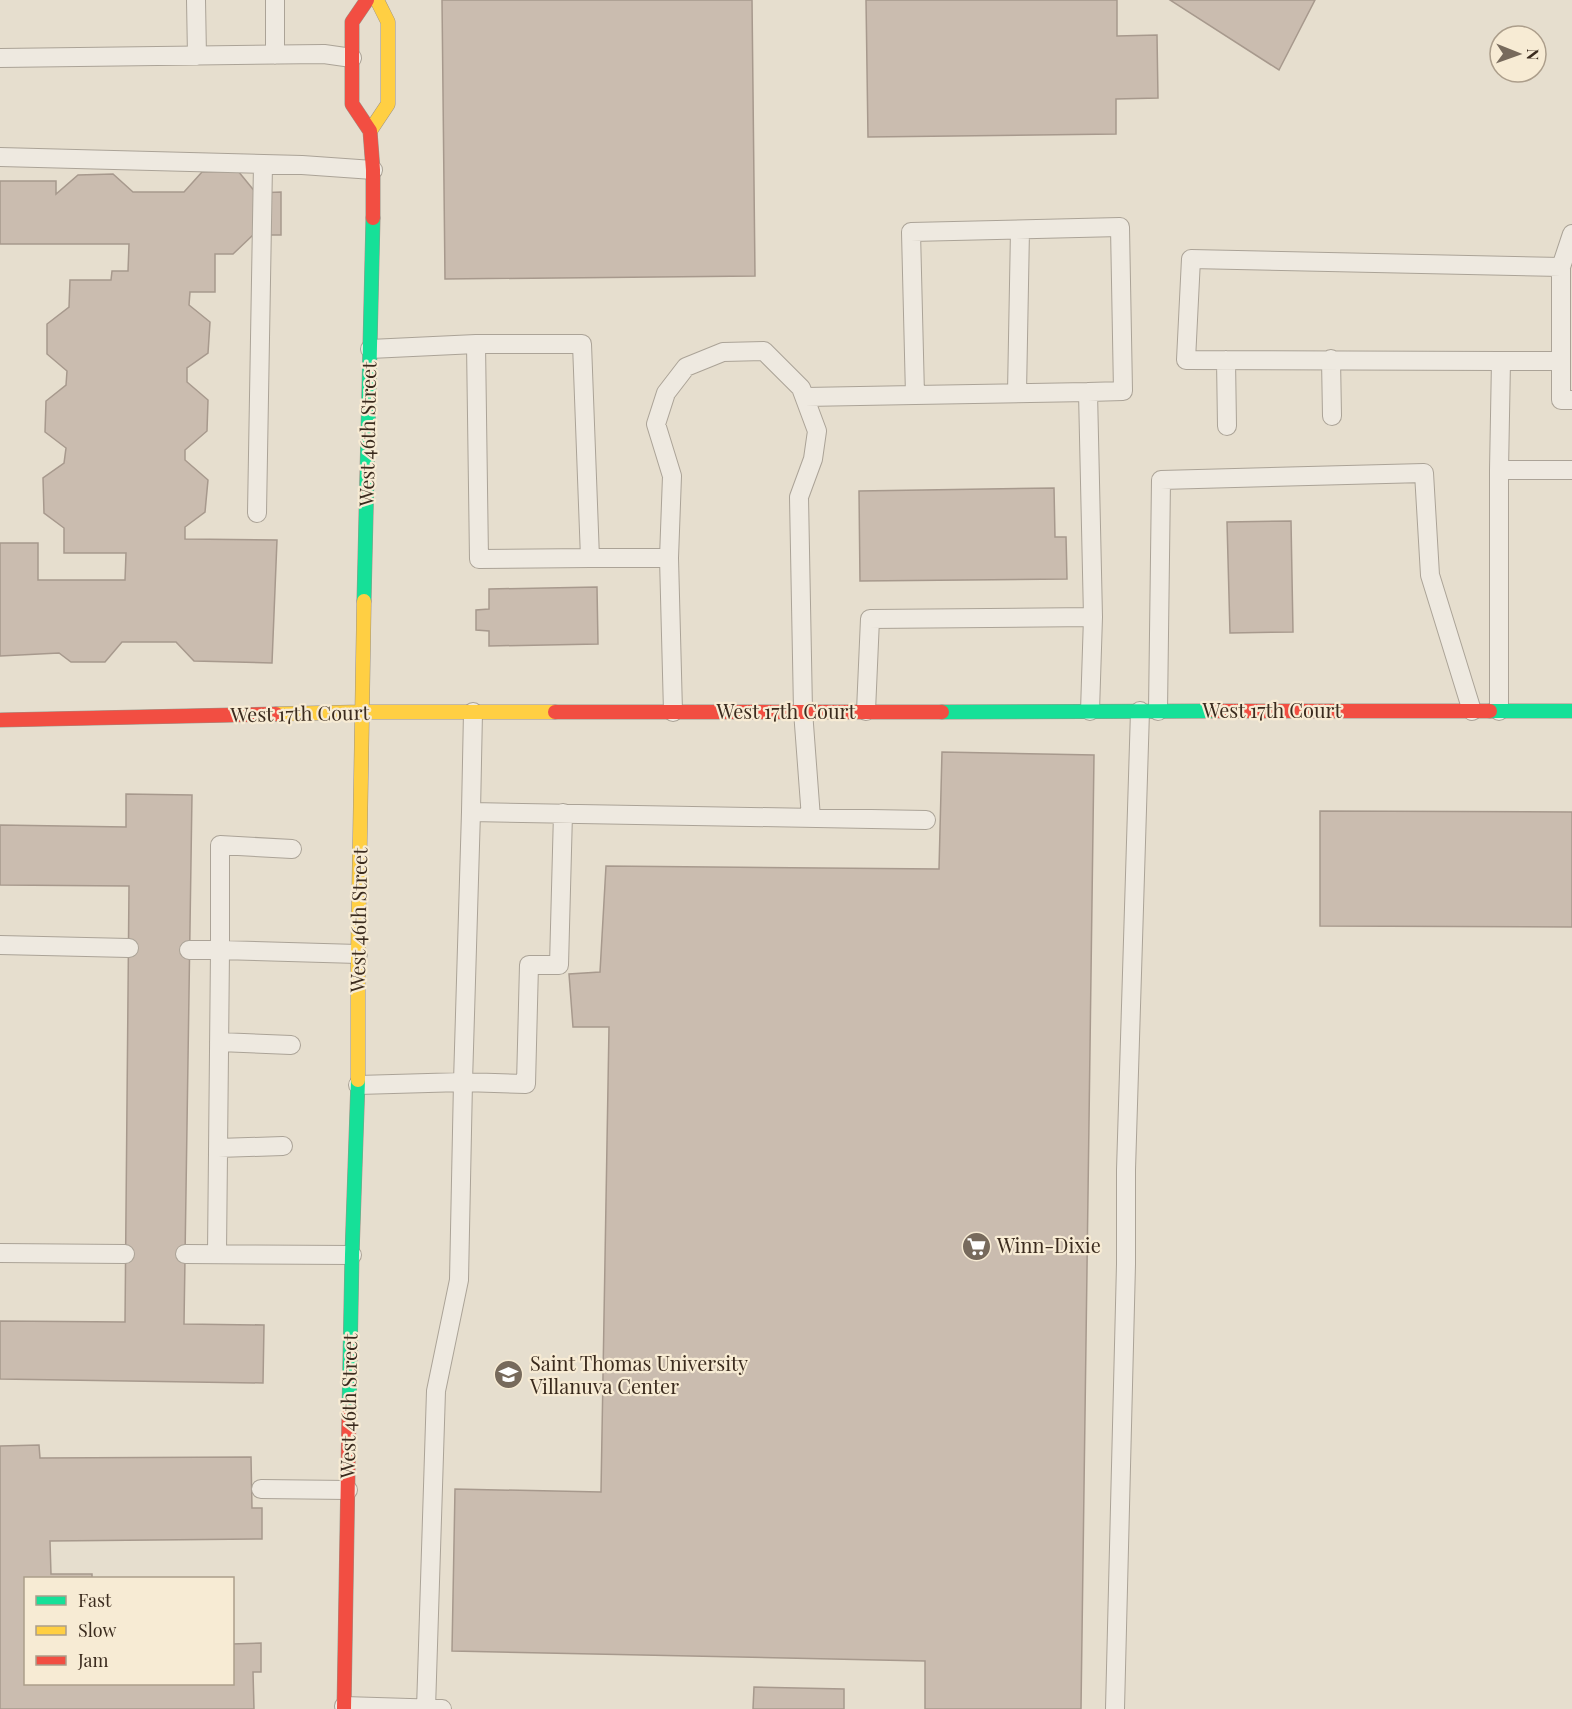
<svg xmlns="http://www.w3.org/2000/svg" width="1572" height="1709" font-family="'Playfair Display',serif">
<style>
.building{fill:#cabcaf;stroke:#a7998d;stroke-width:1.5}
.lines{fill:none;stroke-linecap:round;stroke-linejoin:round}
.lane-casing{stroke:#aba397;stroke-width:20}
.fast-casing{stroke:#9b9286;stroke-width:15}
.slow-casing{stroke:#9b9286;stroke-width:15}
.jam-casing{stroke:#9b9286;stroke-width:15}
.lane{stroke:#eee9e0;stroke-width:18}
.fast{stroke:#16e098;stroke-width:14}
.slow{stroke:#ffcf43;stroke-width:14}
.jam{stroke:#f24e42;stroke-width:14}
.labels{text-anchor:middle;stroke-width:4.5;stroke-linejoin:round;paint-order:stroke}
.street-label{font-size:20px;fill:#3b2b1e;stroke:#f7ebd4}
.poi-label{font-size:20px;fill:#3b2b1e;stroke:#f7ebd4;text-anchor:start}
</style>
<rect width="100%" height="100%" fill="#e6dece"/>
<path class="building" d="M 442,0 L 752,0 L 755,276 L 445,279 Z
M 866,0 L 1117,0 L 1117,36 L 1157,35 L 1158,98 L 1116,99 L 1116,134 L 868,137 Z
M 1170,0 L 1315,0 L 1279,70 Z
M 238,171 L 256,193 L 281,192 L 281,235 L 253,235 L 233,254 L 215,254 L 215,292 L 190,292 L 189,305 L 210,322 L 208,353 L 187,368 L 187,382 L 208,400 L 207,431 L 185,450 L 185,460 L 208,480 L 205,512 L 185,527 L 185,539 L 277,540 L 272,663 L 194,661 L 176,642 L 122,642 L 105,662 L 71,662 L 59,653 L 0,656 L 0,543 L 38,543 L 38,580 L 125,580 L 126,553 L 64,553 L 64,528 L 44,513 L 43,478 L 64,463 L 66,448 L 45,432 L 46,401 L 66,385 L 67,371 L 47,354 L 47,324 L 69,307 L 70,280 L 111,280 L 112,271 L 128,271 L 129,244 L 0,244 L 0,181 L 56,181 L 56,194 L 78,175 L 113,174 L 133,192 L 184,192 L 202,172 Z
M 1054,488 L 1055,537 L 1066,537 L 1067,579 L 860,581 L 859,491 Z
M 1291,521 L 1293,632 L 1230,633 L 1227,522 Z
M 597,587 L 598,644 L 489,646 L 489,631 L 476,630 L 476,610 L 489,609 L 489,589 Z
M 942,752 L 1094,755 L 1081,1709 L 925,1709 L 925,1661 L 452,1651 L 455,1489 L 601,1492 L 609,1027 L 573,1027 L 569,974 L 600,972 L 606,866 L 939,869 Z
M 126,794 L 192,795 L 184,1324 L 264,1325 L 263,1383 L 0,1379 L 0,1321 L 125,1322 L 129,886 L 0,885 L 0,825 L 126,827 Z
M 1320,811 L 1572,812 L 1572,927 L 1320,926 Z
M 39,1445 L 40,1458 L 251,1457 L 252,1508 L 262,1508 L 262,1539 L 50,1541 L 51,1574 L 92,1574 L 92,1578 L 26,1578 L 26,1684 L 232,1684 L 232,1644 L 261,1643 L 261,1672 L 253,1672 L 254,1709 L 0,1709 L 0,1446 Z
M 754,1687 L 844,1689 L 844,1709 L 753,1709 Z"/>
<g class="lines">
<defs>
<path id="lane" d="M 196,0 L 197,56
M 275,55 L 275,0
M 0,58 L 324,54 L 352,58
M 0,157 L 302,165 L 373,170
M 1561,267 L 1572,234
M 476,344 L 479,559 L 590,558
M 370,349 L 476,344 L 582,344 L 590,558 L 669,558
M 1331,359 L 1332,416
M 1226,360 L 1227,426
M 1561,361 L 1561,400 L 1572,400
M 1017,393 L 1020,230
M 915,395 L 1088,392
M 805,397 L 915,395 L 911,232 L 1120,227 L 1123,391 L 1088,392 L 1093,617
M 1499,470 L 1501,361 L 1186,360 L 1191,259 L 1561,267 L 1561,361 L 1501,361
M 257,513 L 263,164
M 866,711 L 870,619 L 1093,617 L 1090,711
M 1158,711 L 1161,480 L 1424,473 L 1430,575 L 1472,711
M 1499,711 L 1499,470 L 1572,470
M 473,712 L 471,812 L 926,820
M 673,712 L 669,558 L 672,476 L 656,424 L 666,393 L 686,367 L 723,352 L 764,351 L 801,388 L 817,431 L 813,459 L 799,497 L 803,711 L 811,818
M 0,945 L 129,948
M 189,950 L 220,950 L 220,845 L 292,849
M 219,1042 L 291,1045
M 358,1085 L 463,1082 L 471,812
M 218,1148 L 283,1146
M 0,1253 L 125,1254
M 185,1254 L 352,1255
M 217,1254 L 220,950 L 358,954
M 261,1489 L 348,1490
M 344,1706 L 442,1709
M 426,1709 L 436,1391 L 459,1280 L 463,1082 L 526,1084 L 529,965 L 559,965 L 563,813
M 1115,1709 L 1126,1264 L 1126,1170 L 1140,711"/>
<path id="fast" d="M 364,601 L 373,218
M 1490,711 L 1572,711
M 942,712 L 1215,711
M 349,1412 L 352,1255 L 358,1080"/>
<path id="slow" d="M 370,131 L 388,104 L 388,22 L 377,0
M 276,714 L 361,712 L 555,712
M 358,1080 L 358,954 L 364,601"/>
<path id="jam" d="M 367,0 L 352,22 L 352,104 L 370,131 L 373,170 L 373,218
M 1215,711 L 1490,711
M 555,712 L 942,712
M 0,720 L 276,714
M 344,1709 L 349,1412"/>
</defs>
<use href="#lane" class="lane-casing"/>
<use href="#fast" class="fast-casing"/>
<use href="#slow" class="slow-casing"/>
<use href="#jam" class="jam-casing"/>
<use href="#lane" class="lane"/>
<use href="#fast" class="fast"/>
<use href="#slow" class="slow"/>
<use href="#jam" class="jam"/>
</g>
<defs>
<symbol id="supermarket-disc" viewBox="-11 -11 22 22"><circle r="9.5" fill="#776a5c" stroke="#f7ebd4"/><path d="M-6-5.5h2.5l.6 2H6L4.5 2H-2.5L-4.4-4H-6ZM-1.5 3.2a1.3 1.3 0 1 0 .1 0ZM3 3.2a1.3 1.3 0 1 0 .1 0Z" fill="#fff"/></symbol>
<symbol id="school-disc" viewBox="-11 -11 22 22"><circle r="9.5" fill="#776a5c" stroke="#f7ebd4"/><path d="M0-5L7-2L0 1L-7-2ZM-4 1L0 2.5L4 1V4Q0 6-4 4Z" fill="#fff"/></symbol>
</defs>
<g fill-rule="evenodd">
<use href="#supermarket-disc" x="960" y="1230" width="33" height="33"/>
<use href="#school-disc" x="492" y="1358" width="33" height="33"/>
</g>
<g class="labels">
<g class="street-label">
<text transform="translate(368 434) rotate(-89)" y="7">West 46th Street</text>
<text x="1272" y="718">West 17th Court</text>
<text x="786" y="719">West 17th Court</text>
<text transform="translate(300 714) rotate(-1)" y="7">West 17th Court</text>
<text transform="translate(359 920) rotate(-89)" y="7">West 46th Street</text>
<text transform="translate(349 1406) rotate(-89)" y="7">West 46th Street</text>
</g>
<g class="poi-label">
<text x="997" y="1253">Winn-Dixie</text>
<text x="530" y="1371">Saint Thomas University<tspan x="530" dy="23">Villanuva Center</tspan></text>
</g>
</g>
<rect x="24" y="1577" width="210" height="108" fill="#f7ebd4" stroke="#ac9e8b" stroke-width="1.5"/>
<rect x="36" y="1596" width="30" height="9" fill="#16e098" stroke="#ac9e8b" stroke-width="1.5"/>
<text x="78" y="1607" font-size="18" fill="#3b2b1e">Fast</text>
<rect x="36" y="1626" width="30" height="9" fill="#ffcf43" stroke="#ac9e8b" stroke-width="1.5"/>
<text x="78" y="1637" font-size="18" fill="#3b2b1e">Slow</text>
<rect x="36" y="1656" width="30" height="9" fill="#f24e42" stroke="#ac9e8b" stroke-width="1.5"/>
<text x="78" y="1667" font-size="18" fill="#3b2b1e">Jam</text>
<g transform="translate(1518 54) rotate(91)"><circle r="28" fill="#f7ebd4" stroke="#ac9e8b" stroke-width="1.5"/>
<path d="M0-4.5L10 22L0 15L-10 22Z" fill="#776a5c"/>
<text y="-9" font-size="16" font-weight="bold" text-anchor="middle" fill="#3b2b1e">N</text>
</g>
</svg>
